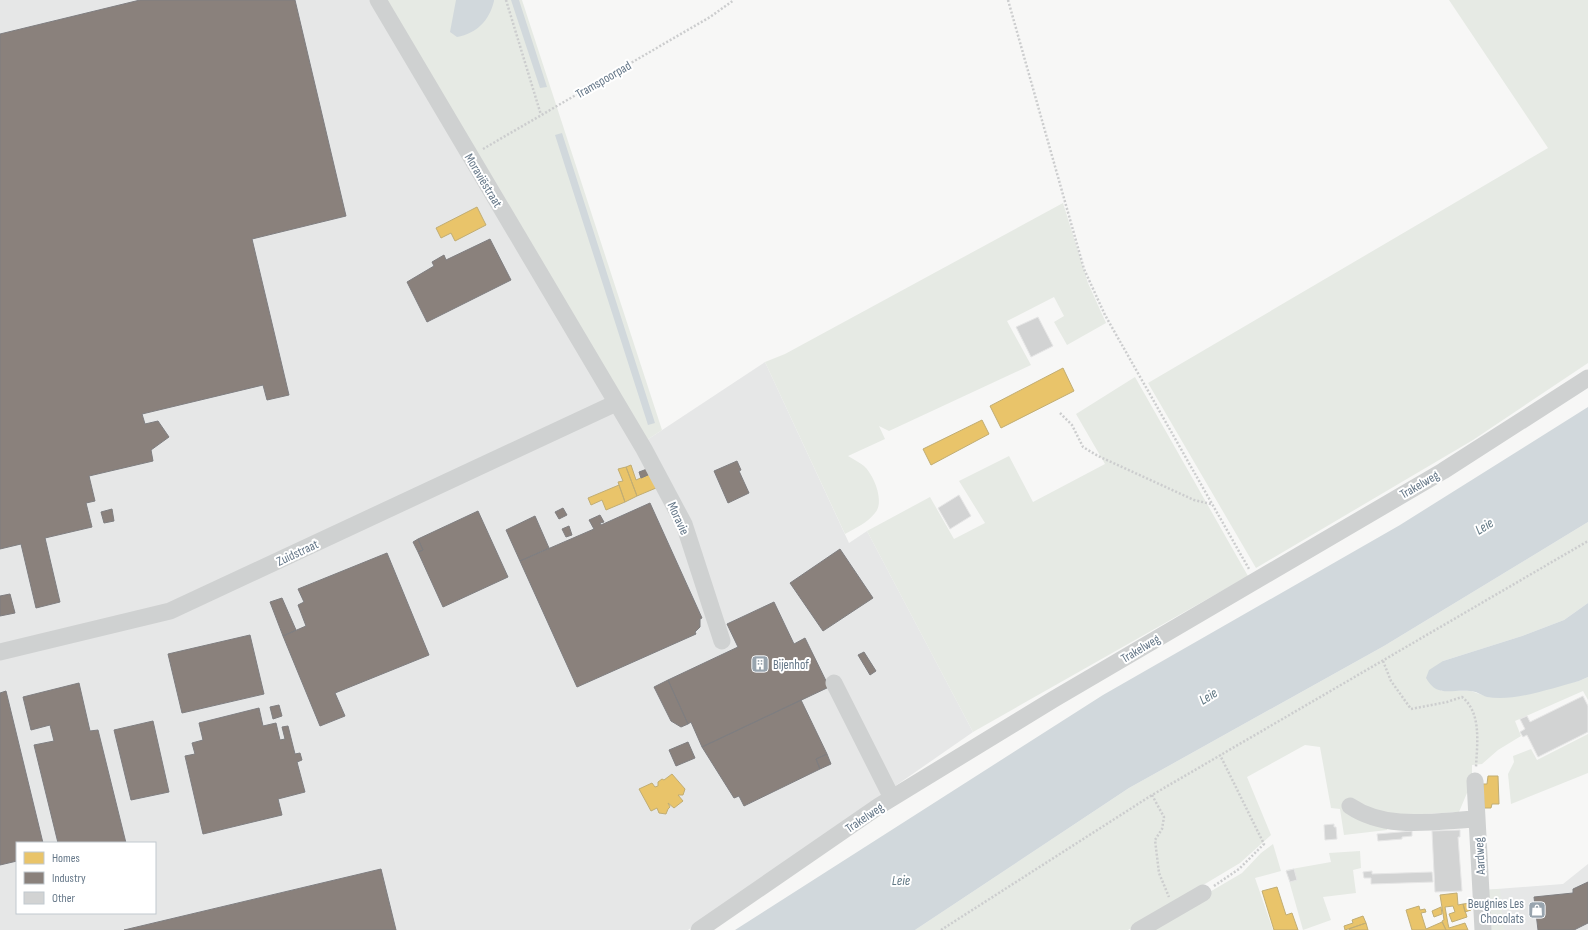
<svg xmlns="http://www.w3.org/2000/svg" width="1588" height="930" font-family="'Sofia Sans Condensed',sans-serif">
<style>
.built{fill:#e6e7e7;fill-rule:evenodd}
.green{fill:#e6eae4}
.water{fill:#d1d8dc}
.homes{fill:#e9c46a;stroke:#c1ad73}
.industry{fill:#8a817c;stroke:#7f7e80}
.building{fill:#d2d3d3;stroke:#e6e6e6}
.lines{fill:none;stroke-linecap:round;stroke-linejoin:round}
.path{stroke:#cccdce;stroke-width:2.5;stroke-dasharray:2 2;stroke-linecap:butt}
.minor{stroke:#cfd1d1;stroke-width:17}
.labels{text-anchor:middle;stroke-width:4;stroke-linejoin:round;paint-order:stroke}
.street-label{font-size:13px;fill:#657788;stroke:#fff}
.poi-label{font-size:13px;fill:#657788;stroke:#fff;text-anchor:start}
.water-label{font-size:14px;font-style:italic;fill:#617884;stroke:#fff}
</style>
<rect width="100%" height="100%" fill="#f7f7f6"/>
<path class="built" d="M 0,0 L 372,0 L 647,440 L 765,362 L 849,543 L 867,531 L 973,732 L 688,930 L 0,930 ZM 17,843 L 155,843 L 155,913 L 17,913 Z
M 1588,864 L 1588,930 L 1489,930 L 1484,890 L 1563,884 Z"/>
<path class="green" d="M 382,0 L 522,0 L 662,430 L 647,440 Z
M 1449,0 L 1588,0 L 1588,363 L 1473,440 L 1256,568 L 1148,383 L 1548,148 Z
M 1063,203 L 1088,283 L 1106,323 L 1067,345 L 1054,322 L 1064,316 L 1054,297 L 1007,321 L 1031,365 L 889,431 L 879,426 L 885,439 L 848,456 C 853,459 859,462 864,466 C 874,475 885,502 875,513 C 867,523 856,528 845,534 L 765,362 L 785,354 Z
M 1135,377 L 1248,576 L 973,732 L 867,531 L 930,497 L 954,539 L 985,523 L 959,481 L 1009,456 L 1033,502 L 1105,464 L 1076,414 Z
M 1588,522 L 1588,603 L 1564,620 L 1522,636 L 1443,661 L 1441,691 L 1471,691 L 1488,697 L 1507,697 L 1579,681 L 1588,677 L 1588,700 L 1583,691 L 1515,721 L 1521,736 L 1498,750 L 1482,764 L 1472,765 L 1472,792 L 1467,793 L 1459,812 L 1391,816 L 1387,830 L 1344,835 L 1340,809 L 1331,808 L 1320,747 L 1305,745 L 1247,777 L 1271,835 L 1240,863 L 1128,930 L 915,930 L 1129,788 L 1384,646 Z
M 1588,734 L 1588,773 L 1511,804 L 1508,774 L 1514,762 L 1513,756 L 1531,749 L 1537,760 Z
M 1273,844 L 1281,871 L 1255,878 L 1273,930 L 1145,930 L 1242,873 L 1261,853 Z
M 1360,851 L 1361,868 L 1353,870 L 1356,893 L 1323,897 L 1331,920 L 1303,930 L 1286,870 L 1331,862 L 1329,853 Z
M 1500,889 L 1504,930 L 1490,930 L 1486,890 Z"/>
<path class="water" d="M 456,0 L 494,0 L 494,1 C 489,21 477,33 457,37 L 450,32 Z
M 511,0 L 519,0 L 547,87 L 540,88 Z
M 562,133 L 655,423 L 648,425 L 555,135 Z
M 1588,407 L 1588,522 L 1384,646 L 1129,788 L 915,930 L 735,930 L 1103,695 L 1400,525 Z
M 1588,603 L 1588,677 L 1579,681 C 1552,688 1514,702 1487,697 C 1481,695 1476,691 1470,691 C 1451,689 1437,698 1426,678 L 1429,670 L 1443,661 L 1522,636 L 1564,620 Z"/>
<path class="homes" d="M 477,207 L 486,225 L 455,241 L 451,233 L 441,238 L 436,228 Z
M 1063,368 L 1074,391 L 1001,428 L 990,406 Z
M 982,420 L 989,434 L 931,465 L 923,449 Z
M 631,465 L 636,480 L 650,474 L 656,488 L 637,496 L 626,467 Z
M 626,467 L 637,496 L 625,502 L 618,482 L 623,481 L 618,469 Z
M 619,485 L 625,502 L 606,510 L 602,500 L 591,505 L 588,498 Z
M 672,774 L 685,789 L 683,795 L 678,795 L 683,801 L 674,808 L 668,803 L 670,807 L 668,809 L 666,814 L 659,813 L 657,808 L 651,811 L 639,789 L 652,783 L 655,787 L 658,786 L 658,782 L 662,779 L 664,780 Z
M 1488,776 L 1498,776 L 1499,804 L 1492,804 L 1491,808 L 1484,808 L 1483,784 L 1487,784 Z
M 1277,887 L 1286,915 L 1292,913 L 1298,930 L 1274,930 L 1262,891 Z
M 1457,893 L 1458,905 L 1463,904 L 1467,917 L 1452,922 L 1449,914 L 1455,912 L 1453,906 L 1445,907 L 1448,924 L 1449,928 L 1465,923 L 1468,930 L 1446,930 L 1442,921 L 1444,920 L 1440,895 Z
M 1471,903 L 1471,910 L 1465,912 L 1463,904 Z
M 1419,906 L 1420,910 L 1425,909 L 1426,912 L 1421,913 L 1426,929 L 1442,922 L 1446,930 L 1412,930 L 1406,910 Z
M 1441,907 L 1442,914 L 1434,917 L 1432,911 Z
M 1363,916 L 1366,923 L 1345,930 L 1344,926 L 1353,923 L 1352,920 Z
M 1366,923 L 1368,930 L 1349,930 L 1349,929 Z"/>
<path class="industry" d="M 140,0 L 295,0 L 346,216 L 252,239 L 289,395 L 267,400 L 263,385 L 142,414 L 145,424 L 158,421 L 169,437 L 151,450 L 153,461 L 89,476 L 95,501 L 86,503 L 92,527 L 45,538 L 60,602 L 36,608 L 21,544 L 0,549 L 0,34 Z
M 490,239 L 511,280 L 427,322 L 407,282 L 434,266 L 432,262 L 444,255 L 446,260 Z
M 737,461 L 741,470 L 739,471 L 749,493 L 728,503 L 714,471 Z
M 647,469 L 650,474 L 641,478 L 639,472 Z
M 650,503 L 702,618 L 700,619 L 700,627 L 695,632 L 696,634 L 577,687 L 520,561 L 594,529 L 589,520 L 600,515 L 604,522 L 600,523 L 601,525 Z
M 563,508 L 567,515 L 559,519 L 555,512 Z
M 112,509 L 114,521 L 104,523 L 101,512 Z
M 478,511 L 508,577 L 443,607 L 418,552 L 423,550 L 418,539 Z
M 535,516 L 549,548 L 520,561 L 506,530 Z
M 569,526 L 572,535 L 566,537 L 562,529 Z
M 418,539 L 423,550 L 418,552 L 413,542 Z
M 840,549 L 873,598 L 823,631 L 790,583 Z
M 387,553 L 429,655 L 335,693 L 345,716 L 320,726 L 283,636 L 306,626 L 298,605 L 304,602 L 298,589 Z
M 10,594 L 15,613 L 0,616 L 0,596 Z
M 282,598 L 296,630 L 283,636 L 270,602 Z
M 774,602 L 794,644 L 805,638 L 829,687 L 702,747 L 691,722 L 688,724 L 668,680 L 738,647 L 727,624 Z
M 250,635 L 264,694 L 182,713 L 168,654 Z
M 864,652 L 876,671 L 870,675 L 858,655 Z
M 668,680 L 688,724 L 681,727 L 671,721 L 654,687 Z
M 79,683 L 90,731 L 98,730 L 126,843 L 58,843 L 34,745 L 54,741 L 50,725 L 31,730 L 23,697 Z
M 6,691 L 43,843 L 17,843 L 17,861 L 0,865 L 0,693 Z
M 801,700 L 827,754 L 816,759 L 820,769 L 744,806 L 739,796 L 734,798 L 702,747 Z
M 279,705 L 282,716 L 273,719 L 270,707 Z
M 259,708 L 263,726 L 276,723 L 280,740 L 285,739 L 282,727 L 288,726 L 295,754 L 300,753 L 302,760 L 297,762 L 305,792 L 278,799 L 282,815 L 203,834 L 185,756 L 195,754 L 192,743 L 203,740 L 199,723 Z
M 153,721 L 169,792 L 131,800 L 114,730 Z
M 688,742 L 695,758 L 676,766 L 669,750 Z
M 827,754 L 831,764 L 820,769 L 816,759 Z
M 381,869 L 396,930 L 124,930 Z
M 1588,882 L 1588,923 L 1574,930 L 1538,930 L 1534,897 L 1573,893 L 1573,889 Z"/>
<path class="building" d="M 1038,317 L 1053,346 L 1031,357 L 1016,327 Z
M 959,495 L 971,516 L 950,529 L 938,508 Z
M 1583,696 L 1588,706 L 1588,732 L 1538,757 L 1527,735 L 1523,737 L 1520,732 L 1525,729 L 1520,719 L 1527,716 L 1530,722 Z
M 1334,824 L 1334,827 L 1336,827 L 1337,839 L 1325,840 L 1324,825 Z
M 1460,830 L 1460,837 L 1458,837 L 1462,891 L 1435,892 L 1432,831 Z
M 1412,831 L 1412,836 L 1402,837 L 1402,839 L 1378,841 L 1377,834 Z
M 1294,869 L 1297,880 L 1290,882 L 1286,871 Z
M 1372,871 L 1372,874 L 1432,872 L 1433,882 L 1371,884 L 1371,878 L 1364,878 L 1363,872 Z"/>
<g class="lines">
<path class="path" d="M 506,0 L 541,115
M 1008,0 L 1084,269 L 1105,315 L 1249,569
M 483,149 L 710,17 L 734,0
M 1060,413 L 1072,425 L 1083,447 L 1098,456 L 1194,500 L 1211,504
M 1383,661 L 1391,681 L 1411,709 L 1447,702 L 1462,697 C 1482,713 1477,744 1476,767
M 1152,795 L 1164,817 L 1162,829 L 1155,840 L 1159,873 L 1169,897
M 1214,886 L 1239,869 L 1264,844 L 1220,755
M 941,930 L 1152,795 L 1588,541"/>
<path class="minor" d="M 378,0 L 644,449 L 684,524 L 722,641
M 0,652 L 170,611 L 616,403
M 834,683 L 892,798
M 1475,781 L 1483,930
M 1350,806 C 1387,831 1435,821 1477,819
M 699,930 L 879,806 L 1054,699 L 1443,471 L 1588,378
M 1139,930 L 1203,893"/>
</g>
<defs>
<symbol id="building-square" viewBox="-11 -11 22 22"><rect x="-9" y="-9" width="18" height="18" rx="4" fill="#98a4ae" stroke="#fff"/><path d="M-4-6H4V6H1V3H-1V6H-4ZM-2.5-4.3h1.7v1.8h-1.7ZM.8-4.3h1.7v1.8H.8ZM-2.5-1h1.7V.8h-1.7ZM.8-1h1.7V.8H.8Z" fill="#fff"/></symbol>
<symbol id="shop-square" viewBox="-11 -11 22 22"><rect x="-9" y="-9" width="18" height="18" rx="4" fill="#98a4ae" stroke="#fff"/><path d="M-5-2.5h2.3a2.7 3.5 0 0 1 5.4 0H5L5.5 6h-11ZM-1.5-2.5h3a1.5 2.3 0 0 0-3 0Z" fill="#fff"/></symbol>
</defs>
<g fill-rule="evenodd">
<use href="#building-square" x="750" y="654" width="20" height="20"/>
<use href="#shop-square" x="1527" y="900" width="20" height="20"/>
</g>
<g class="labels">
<g class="street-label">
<text transform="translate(603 79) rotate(-30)" y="5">Tramspoorpad</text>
<text transform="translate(484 180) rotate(59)" y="5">Moraviëstraat</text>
<text transform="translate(1419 484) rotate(-30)" y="5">Trakelweg</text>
<text transform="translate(679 518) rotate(65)" y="5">Moravie</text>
<text transform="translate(297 552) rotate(-25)" y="5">Zuidstraat</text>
<text transform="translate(1140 648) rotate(-31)" y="5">Trakelweg</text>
<text transform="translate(864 817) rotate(-34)" y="5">Trakelweg</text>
<text transform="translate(1479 856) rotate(-93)" y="5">Aardweg</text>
</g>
<g class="poi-label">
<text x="773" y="669">Bijenhof</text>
<text x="1524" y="908" text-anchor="end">Beugnies Les<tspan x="1524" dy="15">Chocolats</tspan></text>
</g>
<g class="water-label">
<text transform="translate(1484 526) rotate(-32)" y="5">Leie</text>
<text transform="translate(1208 696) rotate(-32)" y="5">Leie</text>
<text x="901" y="885">Leie</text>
</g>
</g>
<rect x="16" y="842" width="140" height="72" fill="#ffffff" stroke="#c1c9cf"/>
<rect x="24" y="852" width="20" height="12" fill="#e9c46a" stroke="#c1c9cf"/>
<text x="52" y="862" font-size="12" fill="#657788">Homes</text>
<rect x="24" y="872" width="20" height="12" fill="#8a817c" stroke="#c1c9cf"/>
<text x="52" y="882" font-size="12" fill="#657788">Industry</text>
<rect x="24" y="892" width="20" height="12" fill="#d2d3d3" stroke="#c1c9cf"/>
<text x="52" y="902" font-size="12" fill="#657788">Other</text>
</svg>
